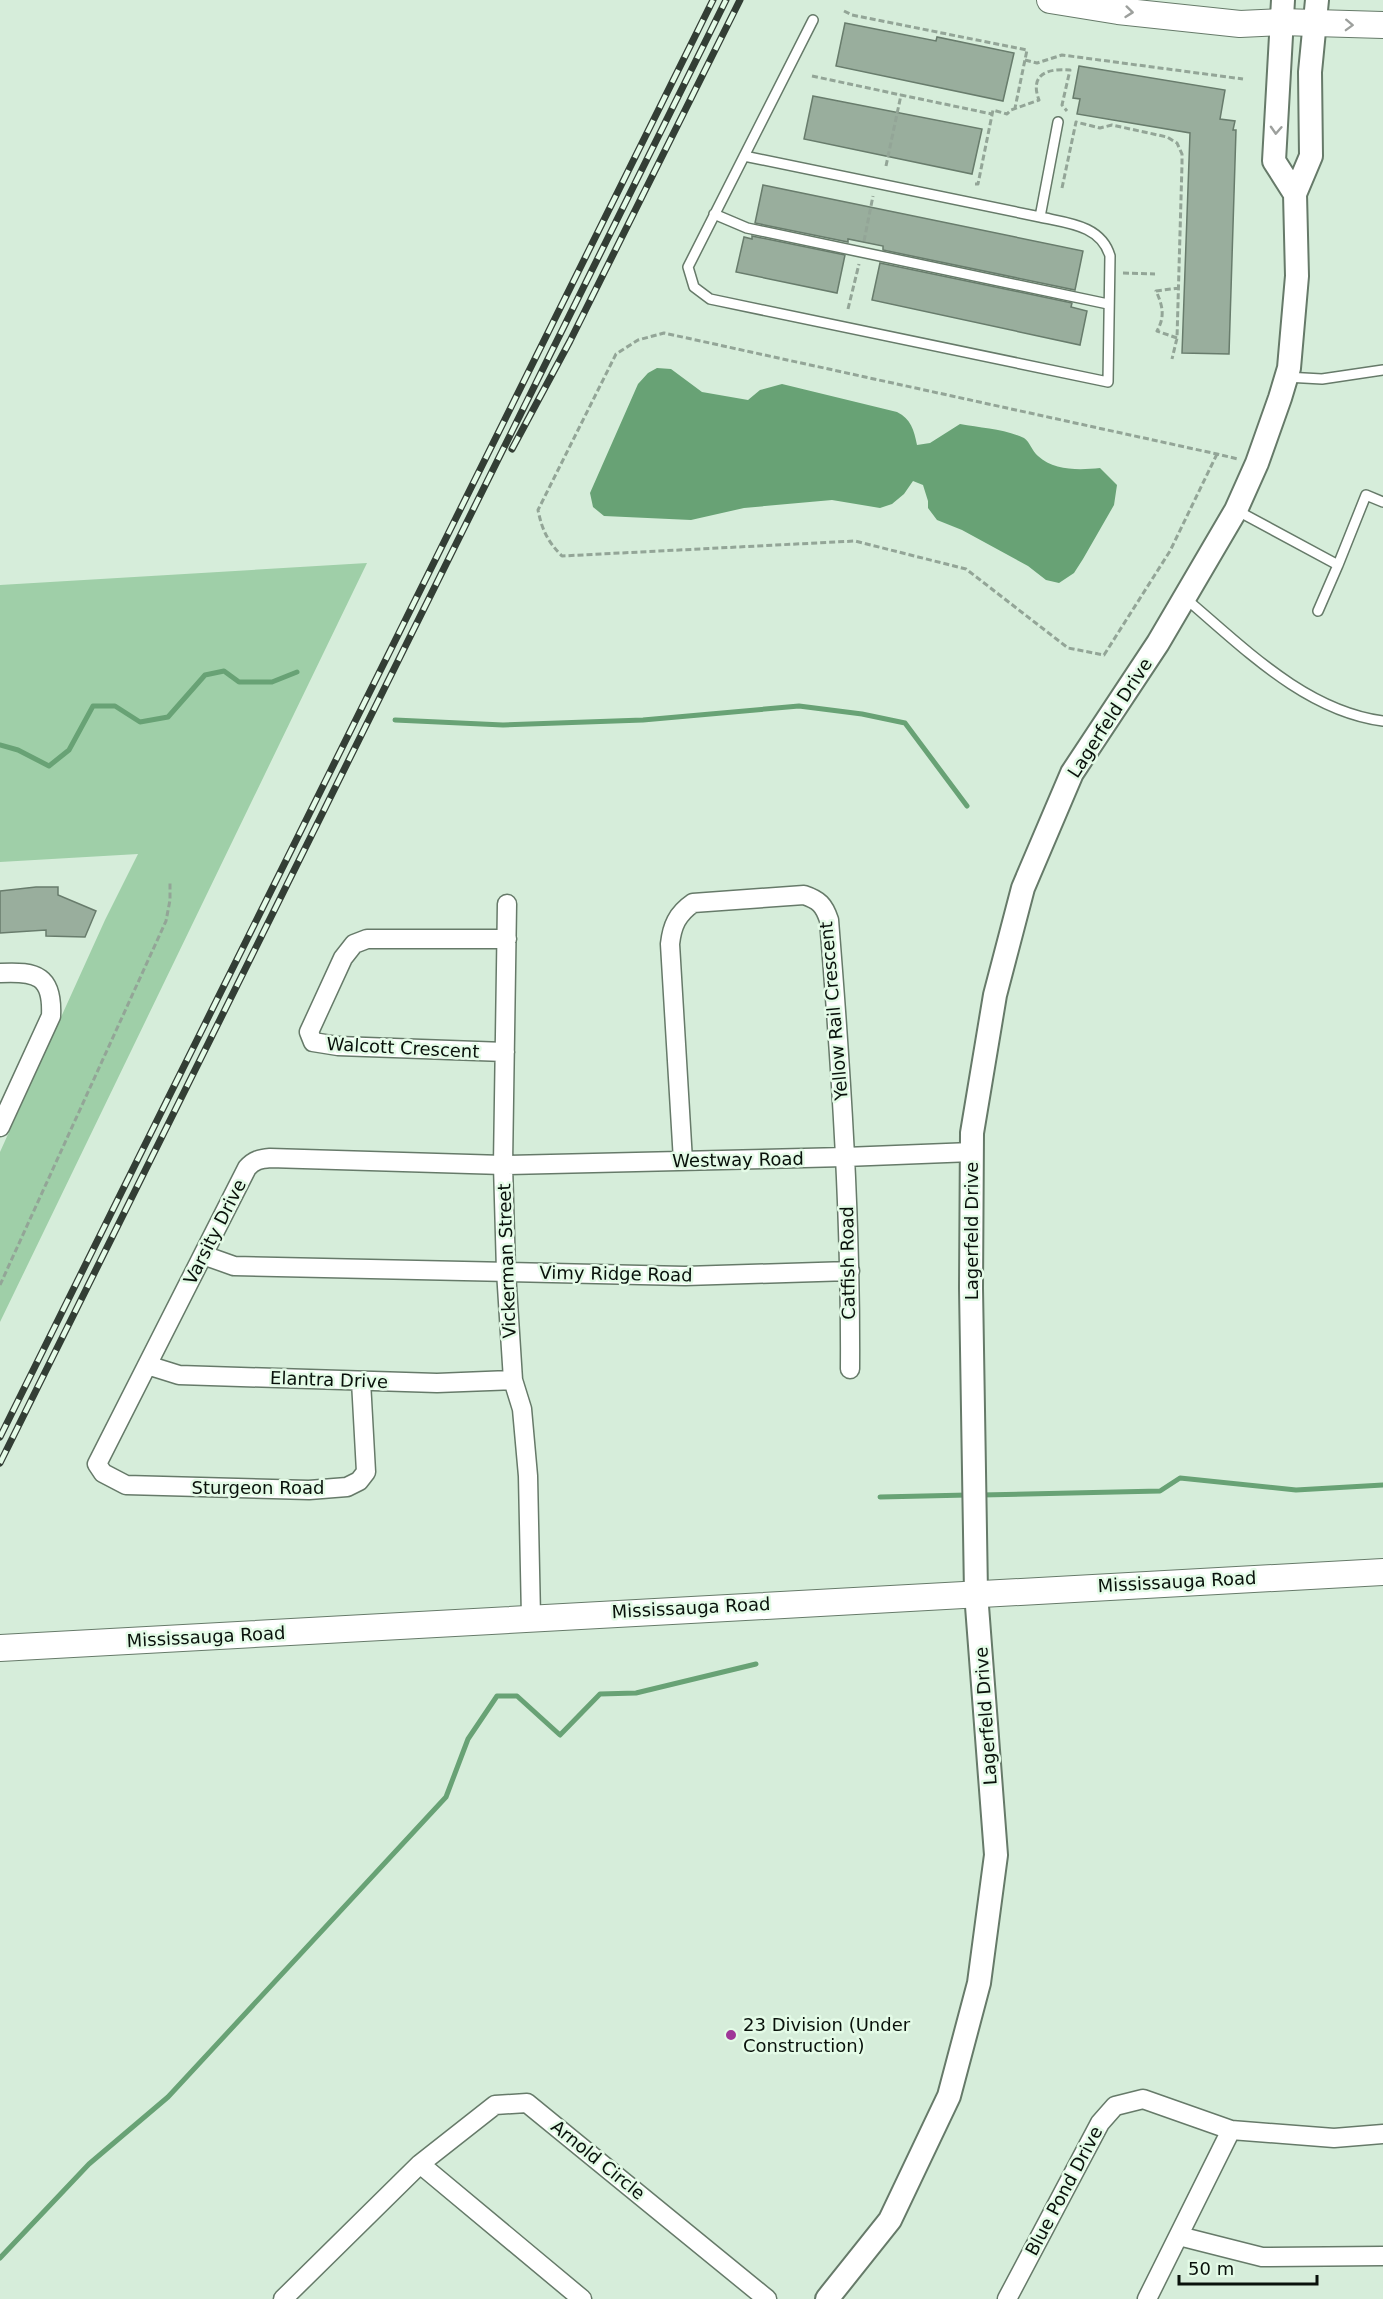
<svg xmlns="http://www.w3.org/2000/svg" width="1383" height="2299" font-family="'DejaVu Sans',sans-serif">
<style>
.green{fill:#9fcfa8}
.water{fill:#68a275}
.lines{fill:none;stroke-linecap:round;stroke-linejoin:round}
.stream{stroke:#68a275;stroke-width:5}
.building{fill:#99ae9d;stroke:#687c6c;stroke-width:1.5}
.service-casing{stroke:#667a69;stroke-width:12}
.minor-casing{stroke:#667a69;stroke-width:21}
.tertiary-casing{stroke:#667a69;stroke-width:26}
.secondary-casing{stroke:#667a69;stroke-width:28}
.path{stroke:#93a597;stroke-width:3;stroke-dasharray:6 3;stroke-linecap:butt}
.service{stroke:#fff;stroke-width:9}
.minor{stroke:#fff;stroke-width:18}
.tertiary{stroke:#fff;stroke-width:22}
.secondary{stroke:#fff;stroke-width:26}
.rail-casing{stroke:#333e35;stroke-width:7}
.rail{stroke:#e4fbe7;stroke-width:4.5;stroke-dasharray:14;stroke-linecap:butt}
.oneway{stroke:#9da09d}
.poi-dot{fill:#9f3698;stroke:#e4fbe7;stroke-width:2}
.labels{text-anchor:middle;stroke-width:5;stroke-linejoin:round;paint-order:stroke}
.street-label{font-size:18px;fill:#09110b;stroke:#e4fbe7}
.poi-label{font-size:18px;fill:#09110b;stroke:#e4fbe7;text-anchor:start}
</style>
<rect width="100%" height="100%" fill="#d6edda"/>
<path class="green" d="M 367,563 L 0,1322 L 0,1152 L 105,920 L 138,854 L 0,862 L 0,585 Z"/>
<path class="water" d="M 657,368 L 671,369 L 702,392 L 748,400 L 760,390 L 782,384 L 897,412 C 911,419 914,430 917,445 L 930,443 L 960,424 C 981,428 1005,429 1024,438 C 1030,442 1032,451 1038,456 C 1054,471 1080,470 1100,468 L 1117,485 L 1114,505 L 1083,559 L 1074,573 L 1059,583 L 1046,580 L 1028,566 L 962,530 L 937,520 L 928,508 L 928,501 L 923,485 L 913,481 L 904,494 L 892,504 L 880,508 L 832,500 L 744,508 L 691,520 L 604,516 L 593,507 L 590,493 L 638,384 L 648,373 Z"/>
<g class="lines">
<path class="stream" d="M 395,720 L 503,725 L 643,720 L 799,706 L 862,714 L 905,723 L 967,806
M 0,745 L 18,750 L 49,766 L 69,750 L 93,706 L 115,706 L 140,722 L 168,717 L 205,675 L 224,671 L 239,682 L 272,682 L 297,672
M 981,1495 L 1160,1491 L 1180,1478 L 1296,1490 L 1383,1485
M 880,1497 L 968,1495
M 0,2258 L 89,2164 L 168,2097 L 446,1797 L 468,1739 L 497,1696 L 517,1696 L 560,1735 L 600,1694 L 636,1693 L 756,1664"/>
</g>
<path class="building" d="M 845,23 L 936,41 L 937,37 L 1014,53 L 1003,101 L 836,66 Z
M 1079,66 L 1225,90 L 1220,119 L 1235,121 L 1233,130 L 1236,130 L 1229,354 L 1182,353 L 1190,133 L 1077,114 L 1080,99 L 1073,98 Z
M 813,96 L 982,129 L 972,174 L 804,139 Z
M 763,185 L 1083,251 L 1075,290 L 883,250 L 883,246 L 848,239 L 848,242 L 755,223 Z
M 752,236 L 845,255 L 837,293 L 736,272 L 744,237 L 752,239 Z
M 880,263 L 1072,303 L 1071,307 L 1087,311 L 1080,345 L 872,300 Z
M 36,887 L 58,887 L 58,895 L 96,911 L 85,937 L 46,936 L 46,930 L 0,933 L 0,891 Z"/>
<g class="lines">
<defs>
<path id="service" d="M 744,156 L 1040,217 C 1067,223 1101,225 1110,256 L 1108,382 L 710,299 L 694,287 L 688,267 L 813,20
M 714,214 L 747,228 L 1108,304
M 1040,217 L 1058,122
M 1286,377 L 1322,379 L 1383,370
M 1236,510 L 1338,565 L 1366,495 L 1383,502
M 1185,598 C 1243,647 1305,711 1383,721
M 1318,611 L 1338,565"/>
<path id="minor" d="M 507,904 L 503,1165 L 506,1271 L 513,1380 L 522,1409 L 528,1476 L 531,1617
M 0,973 C 37,971 53,976 51,1016 L 0,1127
M 505,1052 L 338,1046 L 313,1042 L 309,1032 L 343,958 L 354,944 L 367,939 L 507,939
M 683,1161 L 670,944 C 672,926 677,914 693,903 L 804,895 C 819,900 824,905 829,920 C 841,1069 851,1219 850,1369
M 203,1255 L 234,1266 L 685,1276 L 850,1271
M 147,1365 L 179,1375 L 437,1383 L 513,1380
M 361,1381 L 366,1472 L 359,1481 L 347,1487 L 309,1490 L 126,1485 L 103,1473 L 97,1464 L 247,1168 C 254,1160 260,1159 270,1158 L 503,1165 L 845,1157 L 972,1152
M 420,2164 L 582,2299
M 1179,2236 L 1262,2257 L 1383,2256
M 283,2299 L 420,2164 L 495,2105 L 527,2103 L 767,2299
M 1007,2299 L 1100,2123 L 1115,2106 L 1143,2099 L 1231,2130 L 1334,2138 L 1383,2134
M 1147,2299 L 1231,2130"/>
<path id="tertiary" d="M 1283,0 L 1274,161 L 1295,194
M 827,2299 L 890,2220 L 949,2096 L 979,1983 L 996,1855 L 976,1593 L 971,1288 L 972,1133 L 995,995 L 1023,888 L 1072,773 L 1158,643 L 1236,510 L 1257,463 L 1280,398 L 1289,368 L 1297,276 L 1295,194 L 1311,156 L 1310,72 L 1317,0"/>
<path id="secondary" d="M 1050,0 L 1118,11 L 1240,24 L 1281,22 L 1383,25
M 0,1648 L 1383,1572"/>
</defs>
<use href="#service" class="service-casing"/>
<use href="#minor" class="minor-casing"/>
<use href="#tertiary" class="tertiary-casing"/>
<use href="#secondary" class="secondary-casing"/>
<path class="path" d="M 844,11 L 852,15 L 1027,50 L 1015,108
M 1025,60 L 1037,63 L 1062,55 L 1243,79
M 812,76 L 901,95
M 886,166 L 901,95 L 992,114
M 975,184 L 978,184 L 993,110 L 1007,114 L 1011,110 L 1039,100 C 1029,74 1048,68 1070,70 L 1062,105 L 1067,111
M 1062,188 L 1076,122 L 1100,128 L 1112,125 L 1167,137 L 1177,143 L 1182,154 L 1182,164 L 1177,338 L 1172,359
M 864,241 L 873,196
M 1123,273 L 1155,274
M 848,309 L 859,264
M 1177,338 L 1157,331 C 1165,317 1163,306 1156,291 L 1179,288
M 1217,454 L 1170,551 L 1104,655 L 1068,648 L 966,569 L 855,541 L 562,556 C 548,542 542,530 538,510 L 616,354 L 638,340 L 664,333 L 1217,454 L 1238,459
M 0,1285 L 166,921 L 170,900 L 170,881"/>
<use href="#service" class="service"/>
<use href="#minor" class="minor"/>
<use href="#tertiary" class="tertiary"/>
<use href="#secondary" class="secondary"/>
<defs>
<path id="rail" d="M 512,449 L 570,341 L 740,0
M 0,1437 L 713,0
M 0,1463 L 726,0"/>
</defs>
<use href="#rail" class="rail-casing"/>
<use href="#rail" class="rail"/>
</g>
<defs><path id="oneway-chevron" d="M-2-3.5L2.5 0L-2 3.5" fill="none" stroke-width="1.6" stroke-linecap="round" stroke-linejoin="round" transform="scale(1.5)"/></defs>
<g class="oneway">
<use href="#oneway-chevron" transform="translate(1129 12) rotate(6)"/>
<use href="#oneway-chevron" transform="translate(1349 25) rotate(2)"/>
<use href="#oneway-chevron" transform="translate(1276 130) rotate(93)"/>
</g>
<circle class="poi-dot" cx="731" cy="2035" r="6"/>
<g class="labels">
<g class="street-label">
<text transform="translate(1110 718) rotate(-57)" y="6">Lagerfeld Drive</text>
<text transform="translate(834 1011) rotate(-95)" y="6">Yellow Rail Crescent</text>
<text transform="translate(403 1048) rotate(3)" y="6">Walcott Crescent</text>
<text transform="translate(738 1160) rotate(-1)" y="6">Westway Road</text>
<text transform="translate(972 1231) rotate(-90)" y="6">Lagerfeld Drive</text>
<text transform="translate(215 1232) rotate(-63)" y="6">Varsity Drive</text>
<text transform="translate(507 1261) rotate(-92)" y="6">Vickerman Street</text>
<text transform="translate(848 1263) rotate(-91)" y="6">Catfish Road</text>
<text transform="translate(616 1274) rotate(1)" y="6">Vimy Ridge Road</text>
<text transform="translate(329 1380) rotate(2)" y="6">Elantra Drive</text>
<text x="258" y="1494">Sturgeon Road</text>
<text transform="translate(1177 1582) rotate(-3)" y="6">Mississauga Road</text>
<text transform="translate(691 1608) rotate(-3)" y="6">Mississauga Road</text>
<text transform="translate(206 1637) rotate(-3)" y="6">Mississauga Road</text>
<text transform="translate(986 1716) rotate(-94)" y="6">Lagerfeld Drive</text>
<text transform="translate(598 2160) rotate(39)" y="6">Arnold Circle</text>
<text transform="translate(1064 2191) rotate(-62)" y="6">Blue Pond Drive</text>
</g>
<g class="poi-label">
<text x="743" y="2031">23 Division (Under<tspan x="743" dy="21">Construction)</tspan></text>
</g>
</g>
<path d="M1179 2275v9h138v-9" fill="none" stroke="#09110b" stroke-width="3"/>
<text x="1188" y="2275" font-size="18" fill="#09110b" stroke="#e4fbe7" stroke-width="4.5" paint-order="stroke">50 m</text>
</svg>
